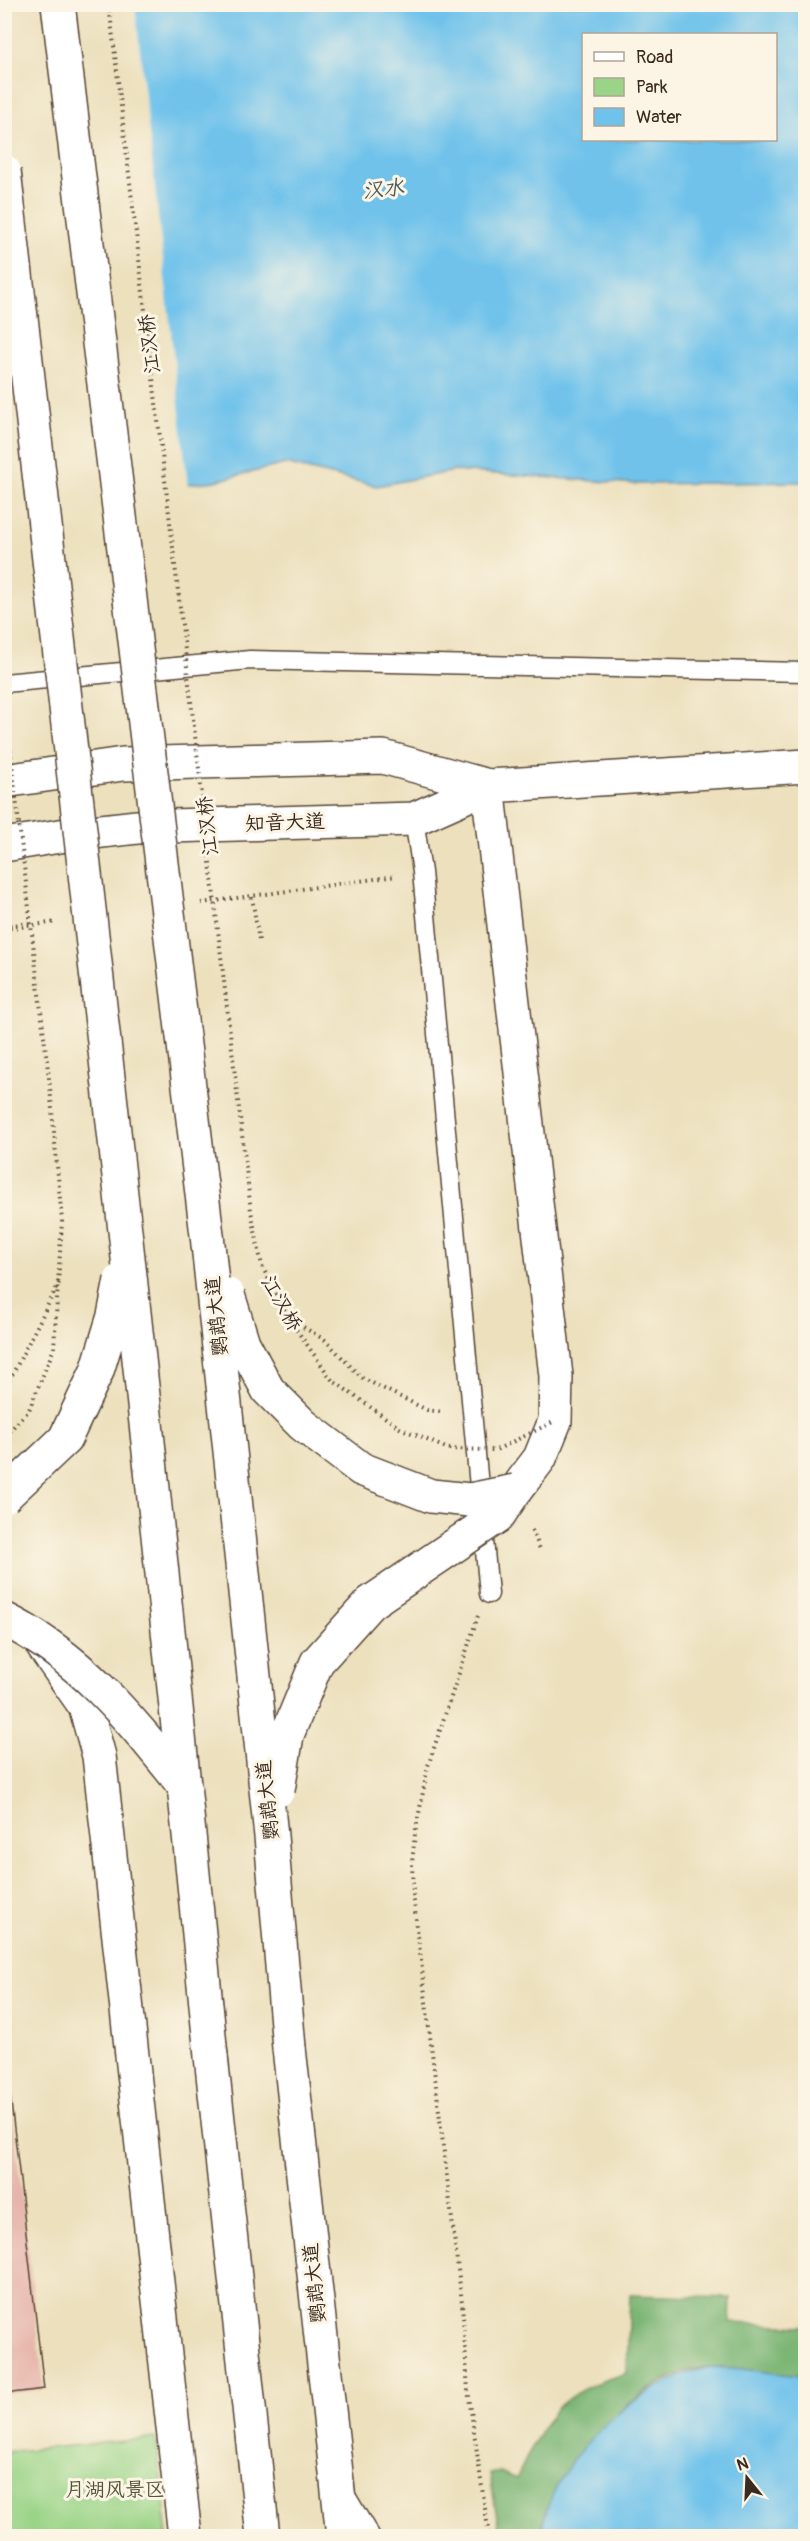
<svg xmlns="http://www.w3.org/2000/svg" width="810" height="2541" font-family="Pangolin,'LXGW WenKai TC',sans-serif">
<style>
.green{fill:#9ad487;stroke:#6a7f52;stroke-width:1.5}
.forest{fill:#7bb674;stroke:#5b7049;stroke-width:1.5}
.water{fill:#6fc2eb;stroke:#557684;stroke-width:1.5;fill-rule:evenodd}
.pier{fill:#ece0bd}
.building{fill:#e6b4aa}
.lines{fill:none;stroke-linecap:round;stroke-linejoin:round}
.lane-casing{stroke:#564536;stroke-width:21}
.secondary-casing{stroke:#564536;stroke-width:36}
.primary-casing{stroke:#564536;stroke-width:36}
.path{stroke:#564536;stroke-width:4;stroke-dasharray:1.5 4.5;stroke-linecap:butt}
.lane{stroke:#fff;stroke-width:18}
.secondary{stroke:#fff;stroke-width:33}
.primary{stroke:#fff;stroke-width:33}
.primary-bridge-casing{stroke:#564536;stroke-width:36;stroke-linecap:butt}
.path-bridge{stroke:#564536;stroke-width:4;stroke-dasharray:1.5 4.5;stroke-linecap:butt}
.primary-bridge{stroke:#fff;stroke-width:33}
.labels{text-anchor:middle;stroke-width:6;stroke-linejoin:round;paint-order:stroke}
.street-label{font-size:20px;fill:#3b2a1e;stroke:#fcf5e5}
.park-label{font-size:20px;fill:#535438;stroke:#fcf5e5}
.water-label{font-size:21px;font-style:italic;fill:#4b585c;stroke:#fcf5e5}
</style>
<rect width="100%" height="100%" fill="#fcf5e5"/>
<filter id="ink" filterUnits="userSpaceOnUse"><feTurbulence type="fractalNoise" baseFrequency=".0167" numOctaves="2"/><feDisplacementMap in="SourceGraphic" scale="12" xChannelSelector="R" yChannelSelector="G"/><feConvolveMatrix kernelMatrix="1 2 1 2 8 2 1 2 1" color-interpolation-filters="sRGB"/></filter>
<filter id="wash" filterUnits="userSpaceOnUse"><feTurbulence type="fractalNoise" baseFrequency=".008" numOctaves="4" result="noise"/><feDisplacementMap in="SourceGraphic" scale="24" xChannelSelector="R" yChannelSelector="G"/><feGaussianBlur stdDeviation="1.35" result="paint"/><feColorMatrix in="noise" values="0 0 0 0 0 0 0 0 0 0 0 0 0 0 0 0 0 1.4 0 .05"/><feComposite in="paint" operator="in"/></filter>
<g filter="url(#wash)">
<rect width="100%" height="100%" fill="#ece0bd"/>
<path class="green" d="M 156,2438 L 168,2536 L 5,2536 L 5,2452 Z"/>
<path class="forest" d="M 630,2295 L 731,2298 L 730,2323 L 805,2326 L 805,2376 C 784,2375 763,2373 741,2370 C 731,2369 720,2366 709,2367 C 641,2371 548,2470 541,2536 L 500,2536 L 490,2474 L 500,2472 L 516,2479 C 550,2413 552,2395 627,2373 Z"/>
<path class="water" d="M 4,5 L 805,5 L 805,482 L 638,484 L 454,471 L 377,486 L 285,464 L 215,481 L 5,504 ZM 584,34 L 776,34 L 776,140 L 584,140 Z
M 710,2367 C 742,2366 773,2375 805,2376 L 805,2536 L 541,2536 C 549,2459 637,2382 710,2367 Z"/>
<path class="pier" d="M 5,5 L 135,5 L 188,487 L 4,507 Z"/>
<g id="blocks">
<path class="building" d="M 4,2041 L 44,2389 L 4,2394 Z"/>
</g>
</g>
<g filter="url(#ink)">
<use href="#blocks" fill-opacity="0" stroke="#564536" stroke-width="1.5"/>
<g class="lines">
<defs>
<path id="lane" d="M 4,683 L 250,660 L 806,672
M 414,819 L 422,872 L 489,1594
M 345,2494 L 370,2536"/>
<path id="secondary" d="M 4,781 L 123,764 L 383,757 L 488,786 L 806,766
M 4,845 L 66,835 L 137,827 L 414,819 L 488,786
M 42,1645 L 85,1706 L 99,1756 L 185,2536"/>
<path id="primary" d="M 488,786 L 556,1376 L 555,1421 L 540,1458 L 515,1491
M 289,2048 L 343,2536
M 211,2056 L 263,2536"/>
</defs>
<use href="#lane" class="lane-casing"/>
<use href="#secondary" class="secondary-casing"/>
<use href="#primary" class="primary-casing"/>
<path class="path" d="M 252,897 L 259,941
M 201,903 L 396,876
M 4,926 L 31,923
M 4,929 L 57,922
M 4,966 L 5,971
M 288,1318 L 325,1340 L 362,1378 L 427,1410 L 443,1412
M 4,1391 L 60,1281
M 532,1530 L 540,1549
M 478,1616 L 428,1766 L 415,1834 L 412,1863 L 413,1894 L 462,2303 L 468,2390 L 489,2536"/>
<use href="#lane" class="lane"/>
<use href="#secondary" class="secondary"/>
<use href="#primary" class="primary"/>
<defs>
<path id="primary-bridge" d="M 58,4 L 207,1235 L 271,1836 L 289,2048
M 4,171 C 77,799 150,1427 211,2056
M 228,1295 L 243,1343 L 268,1390 L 303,1425 L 361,1469 L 431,1496 L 470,1500 L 515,1491
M 4,1497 L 65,1439 L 97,1371 L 114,1316 L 121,1280
M 4,1619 C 83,1658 131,1720 185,1787
M 278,1790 L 287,1735 L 317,1662 L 370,1603 L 498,1516 L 515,1491"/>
</defs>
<use href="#primary-bridge" class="primary-bridge-casing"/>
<path class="path-bridge" d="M 109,4 L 251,1211 L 262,1266 L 288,1318 L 332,1380 L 400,1428 L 448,1449 L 496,1450 L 555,1421
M 4,696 L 50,1087 L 62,1221 L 54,1348 L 29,1410 L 4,1437"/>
<use href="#primary-bridge" class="primary-bridge"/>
</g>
</g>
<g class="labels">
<g class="street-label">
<text transform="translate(149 344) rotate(-97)" y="7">江汉桥</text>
<text transform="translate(285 822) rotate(-2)" y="7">知音大道</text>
<text transform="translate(207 826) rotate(-97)" y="7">江汉桥</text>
<text transform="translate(282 1303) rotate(60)" y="7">江汉桥</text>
<text transform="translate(216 1316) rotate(-96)" y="7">鹦鹉大道</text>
<text transform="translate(267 1800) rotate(-96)" y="7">鹦鹉大道</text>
<text transform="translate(314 2283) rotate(-96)" y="7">鹦鹉大道</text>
</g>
<g class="park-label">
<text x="115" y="2496">月湖风景区</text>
</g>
<g class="water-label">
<text transform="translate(383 189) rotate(-7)" y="7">汉水</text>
</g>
</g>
<rect width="810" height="2541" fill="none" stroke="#fcf5e5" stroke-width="24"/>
<rect x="582" y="33" width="195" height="108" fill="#fcf5e5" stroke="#afa495" stroke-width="1.5"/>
<rect x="594" y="52" width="30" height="9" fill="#ffffff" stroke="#afa495" stroke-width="1.5"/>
<text x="636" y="63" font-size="18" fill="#3b2a1e">Road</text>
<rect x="594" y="78" width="30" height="18" fill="#9ad487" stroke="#afa495" stroke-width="1.5"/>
<text x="636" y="93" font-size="18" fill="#3b2a1e">Park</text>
<rect x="594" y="108" width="30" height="18" fill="#6fc2eb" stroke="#afa495" stroke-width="1.5"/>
<text x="636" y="123" font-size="18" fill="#3b2a1e">Water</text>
<g transform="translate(747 2478) rotate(342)" stroke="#fcf5e5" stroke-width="4.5" paint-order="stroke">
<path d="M0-4.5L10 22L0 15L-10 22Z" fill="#3b2a1e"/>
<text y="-9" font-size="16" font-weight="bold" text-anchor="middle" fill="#3b2a1e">N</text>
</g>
</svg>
